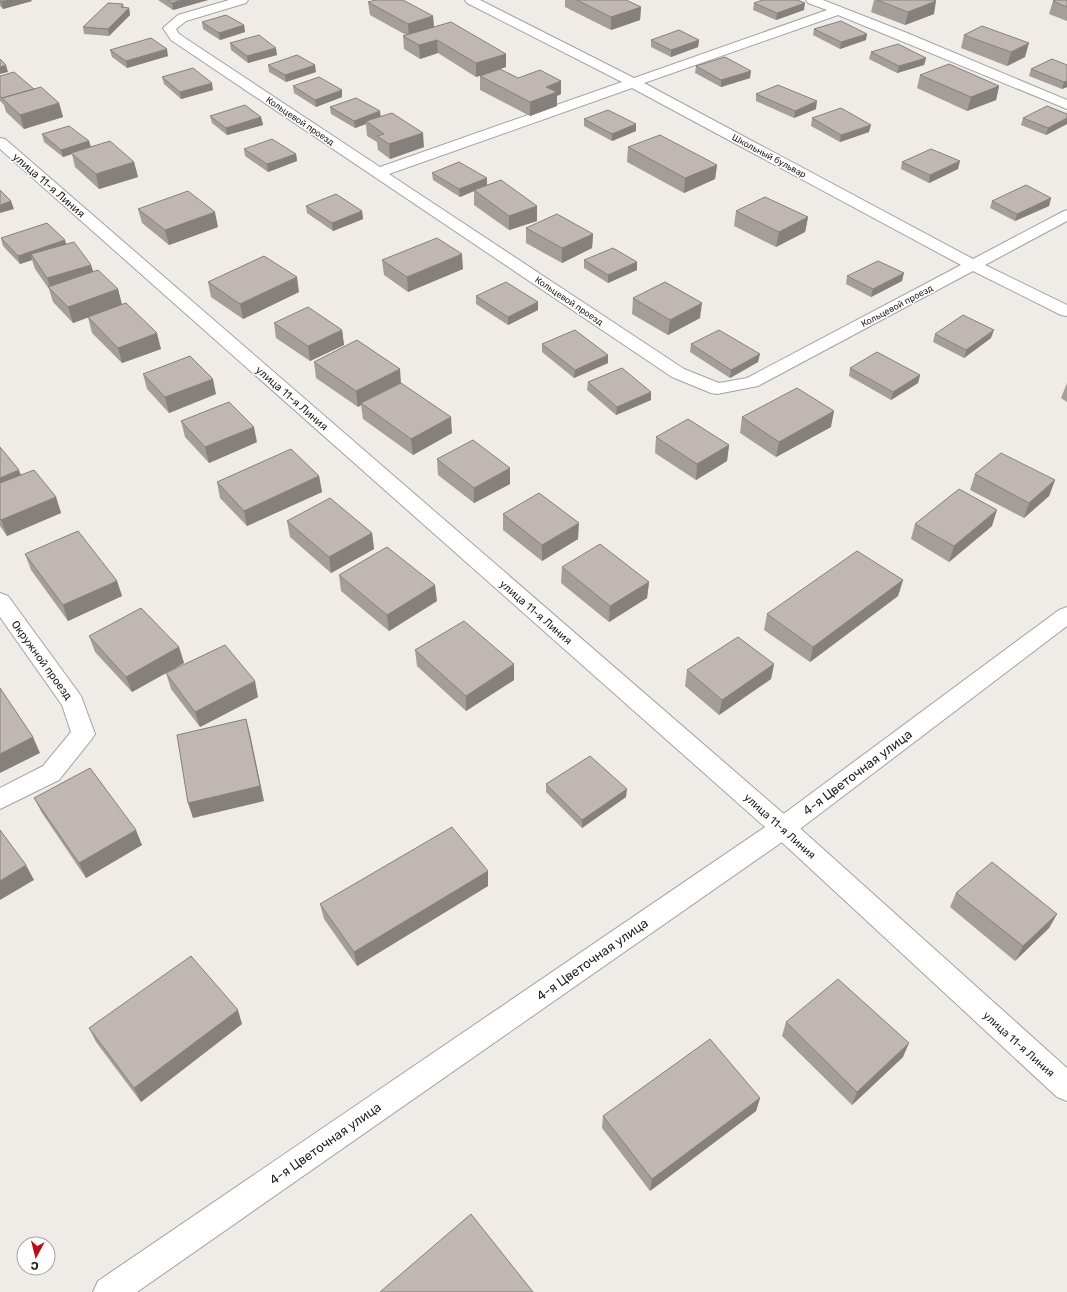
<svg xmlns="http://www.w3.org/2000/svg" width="1067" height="1292" font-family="Rubik,sans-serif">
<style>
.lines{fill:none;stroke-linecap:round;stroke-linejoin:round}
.service-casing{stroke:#a3a3a3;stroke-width:2}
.tertiary-casing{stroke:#a3a3a3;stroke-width:2}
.service{fill:#fff;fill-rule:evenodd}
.tertiary{fill:#fff;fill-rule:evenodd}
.wall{fill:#a59d99}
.shaded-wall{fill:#86807d}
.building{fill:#c0b7b2;stroke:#86807d}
.labels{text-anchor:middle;stroke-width:3;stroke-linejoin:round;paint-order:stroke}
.far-street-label{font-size:9px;fill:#1f1f1f;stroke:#fff}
.street-label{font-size:11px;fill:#1f1f1f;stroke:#fff}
.near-street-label{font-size:13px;fill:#1f1f1f;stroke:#fff}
</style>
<rect width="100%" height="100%" fill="#efebe6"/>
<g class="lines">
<defs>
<path id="service" d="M 229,0 L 248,0 L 246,3 L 186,21 L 176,29 L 179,34 L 380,167 L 622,82 L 467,3 L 465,0 L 480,0 L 634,78 L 827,10 L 808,3 L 806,0 L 823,0 L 907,33 L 1067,100 L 1067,109 L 838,15 L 644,83 L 973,259 L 1062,212 L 1067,210 L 1067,221 L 985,265 L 1067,305 L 1067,316 L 1061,315 L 973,271 L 758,386 L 717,394 L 711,393 L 672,377 L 171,40 L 163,28 L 178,15 ZM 632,88 L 961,265 L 747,378 L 719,383 L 684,369 L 389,174 Z
M 0,138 L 5,139 L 792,821 L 1067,1068 L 1067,1101 L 1057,1097 L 774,835 L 0,149 Z
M 0,593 L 8,596 L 81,696 L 95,734 L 91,740 L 59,780 L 0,809 L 0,788 L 43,766 L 71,732 L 62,705 L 0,617 Z"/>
<path id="tertiary" d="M 1067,607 L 1067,626 L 792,835 L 137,1292 L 93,1292 L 98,1281 L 774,821 L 1059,610 Z"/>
</defs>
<use href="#service" class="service-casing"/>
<use href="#tertiary" class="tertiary-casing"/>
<use href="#service" class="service"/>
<use href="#tertiary" class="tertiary"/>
</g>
<path class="wall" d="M 0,0 L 32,1 L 3,9 L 0,6 Z
M 158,0 L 208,0 L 173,10 Z
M 565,0 L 626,0 L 641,7 L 640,20 L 611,30 L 565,7 Z
M 874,0 L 934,0 L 934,14 L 905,25 L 871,12 Z
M 1067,0 L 1067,21 L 1049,14 L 1053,1 Z
M 368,2 L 433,16 L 434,27 L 506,67 L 500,69 L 518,78 L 561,81 L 561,94 L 557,96 L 557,106 L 530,116 L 480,90 L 480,76 L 489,73 L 476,77 L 438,53 L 420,59 L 404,49 L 403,36 L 406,35 L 370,15 Z
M 754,3 L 804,10 L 776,20 L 753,10 Z
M 123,4 L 124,7 L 129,8 L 130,15 L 109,36 L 84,34 L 83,27 Z
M 202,22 L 244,25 L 245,32 L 220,40 L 203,29 Z
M 814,29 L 866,40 L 840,49 L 813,35 Z
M 964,35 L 1025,57 L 1007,66 L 961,48 Z
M 651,40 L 699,40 L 698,47 L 671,57 L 651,47 Z
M 230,43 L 277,55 L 248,63 L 231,50 Z
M 110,50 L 168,56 L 127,68 L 112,57 Z
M 871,52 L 926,58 L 924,65 L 897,73 L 869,59 Z
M 268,65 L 316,72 L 286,82 L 269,72 Z
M 1067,65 L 1067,87 L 1062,89 L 1029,76 L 1031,69 Z
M 696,66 L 750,78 L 721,87 L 695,73 Z
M 920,75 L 999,86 L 996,100 L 967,111 L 917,88 Z
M 0,76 L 34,89 L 59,103 L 63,117 L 24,129 L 6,112 L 4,105 L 0,101 Z
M 162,77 L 213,90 L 181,99 L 164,84 Z
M 293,86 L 342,97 L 316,107 L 294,93 Z
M 756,94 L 816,109 L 794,118 L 756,101 Z
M 330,107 L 381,116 L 424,147 L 390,159 L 378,150 L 377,142 L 367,136 L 366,124 L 355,128 L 331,114 Z
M 1067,114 L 1067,124 L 1046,135 L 1021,125 L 1023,118 Z
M 210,116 L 261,117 L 263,125 L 227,135 L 212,123 Z
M 812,118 L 869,132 L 840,142 L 811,126 Z
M 584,119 L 636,124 L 636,131 L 612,141 L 584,126 Z
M 42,134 L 89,141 L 91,147 L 134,162 L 138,177 L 99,189 L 75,167 L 72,154 L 63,157 L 44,142 Z
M 628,147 L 717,165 L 715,179 L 684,193 L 627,162 Z
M 244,149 L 296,154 L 297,161 L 268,172 L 245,156 Z
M 902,162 L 958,169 L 929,183 L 901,169 Z
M 432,173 L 487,185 L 537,206 L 537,221 L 509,230 L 474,205 L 474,191 L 460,197 L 433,180 Z
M 1051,198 L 1049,206 L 1015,221 L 990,208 L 992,201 Z
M 306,206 L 362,211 L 363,219 L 333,231 L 307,213 Z
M 138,209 L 218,227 L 169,245 L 142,223 Z
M 736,211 L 808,217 L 805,232 L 776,247 L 734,226 Z
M 526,228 L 593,234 L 592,248 L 562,263 L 526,243 Z
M 1,238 L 65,240 L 66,245 L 91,265 L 93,271 L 118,289 L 122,305 L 73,323 L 53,302 L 49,289 L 35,269 L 32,260 L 20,264 L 3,246 Z
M 382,260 L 463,269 L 408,292 L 384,275 Z
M 584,260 L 637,262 L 637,270 L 608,283 L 584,268 Z
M 847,276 L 902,281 L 871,297 L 846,284 Z
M 208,282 L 299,292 L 243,319 L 211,297 Z
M 476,296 L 538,302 L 538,310 L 508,325 L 476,304 Z
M 633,298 L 700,318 L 668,335 L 632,314 Z
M 88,317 L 161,349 L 122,363 L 92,333 Z
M 274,323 L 342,330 L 344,345 L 310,361 L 276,338 Z
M 935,334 L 991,338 L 964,358 L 933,342 Z
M 542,344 L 608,363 L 574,378 L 542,352 Z
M 691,344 L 758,362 L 730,378 L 690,352 Z
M 314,362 L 401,383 L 452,433 L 413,455 L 363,419 L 361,405 L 358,407 L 316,378 Z
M 850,368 L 920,375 L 918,383 L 891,400 L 849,376 Z
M 143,374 L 216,394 L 169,413 L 147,389 Z
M 588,382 L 651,400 L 616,415 L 587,390 Z
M 1067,383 L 1067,402 L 1061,398 Z
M 742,417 L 831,427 L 776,457 L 740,433 Z
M 181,421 L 257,442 L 209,463 L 185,437 Z
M 656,437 L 729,445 L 727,461 L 696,480 L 655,453 Z
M 0,447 L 21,475 L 56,497 L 61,513 L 7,536 L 0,526 Z
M 437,459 L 510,484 L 474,503 L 438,475 Z
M 975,474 L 1055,480 L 1049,496 L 1024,518 L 970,490 Z
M 319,476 L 322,492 L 247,526 L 220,498 L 217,482 Z
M 503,514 L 578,539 L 542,561 L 503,530 Z
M 287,521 L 372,533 L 374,549 L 331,573 L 290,537 Z
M 915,524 L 992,526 L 949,562 L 911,539 Z
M 25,554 L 117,581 L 122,596 L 68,621 L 31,570 Z
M 562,567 L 649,582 L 647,598 L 609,622 L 561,583 Z
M 339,575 L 437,601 L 389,631 L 341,591 Z
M 903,580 L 898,596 L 810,662 L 764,630 L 767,614 Z
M 89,636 L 179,647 L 184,663 L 132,692 L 95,652 Z
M 415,650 L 514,664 L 514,680 L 466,711 L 417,666 Z
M 774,664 L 771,679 L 719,715 L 685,686 L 687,670 Z
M 166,673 L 258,697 L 200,727 L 171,689 Z
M 546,784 L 626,797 L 582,828 L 546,792 Z
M 34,798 L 142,845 L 86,878 L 42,813 Z
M 488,886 L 357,966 L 324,919 L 320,904 Z
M 956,893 L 1057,914 L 1049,928 L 1015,961 L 950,907 Z
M 786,1022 L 903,1057 L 852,1105 L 782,1036 Z
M 242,1024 L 141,1102 L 96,1042 L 89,1028 Z
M 760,1098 L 756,1111 L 650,1191 L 602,1128 L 603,1116 Z"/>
<path class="shaded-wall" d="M 9,0 L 31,0 L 32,1 L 3,9 L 1,2 Z
M 183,0 L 208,0 L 173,10 L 172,3 Z
M 936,1 L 934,14 L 905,25 L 908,12 Z
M 805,3 L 804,10 L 776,20 L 777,13 Z
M 641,7 L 640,20 L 611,30 L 611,17 Z
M 129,8 L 130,15 L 109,36 L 108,29 Z
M 433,16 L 434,29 L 409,37 L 408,24 Z
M 244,25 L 245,32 L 220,40 L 219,33 Z
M 867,34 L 866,40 L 840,49 L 841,42 Z
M 437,40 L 438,53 L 420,59 L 419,45 Z
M 699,40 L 698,47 L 671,57 L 671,50 Z
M 1029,43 L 1025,57 L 1007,66 L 1011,52 Z
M 276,48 L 277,55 L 248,63 L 247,56 Z
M 167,49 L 168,56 L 127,68 L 126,61 Z
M 506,54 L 506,67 L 476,77 L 476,63 Z
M 926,58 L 924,65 L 897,73 L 899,66 Z
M 6,65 L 8,72 L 0,74 L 0,67 Z
M 315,65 L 316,72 L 286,82 L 285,75 Z
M 751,71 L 750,78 L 721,87 L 721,80 Z
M 561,81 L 561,94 L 557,96 L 557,106 L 530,116 L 530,102 L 546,87 Z
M 1067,81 L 1067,87 L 1062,89 L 1064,82 Z
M 212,83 L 213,90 L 181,99 L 180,92 Z
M 999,86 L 996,100 L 967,111 L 971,97 Z
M 342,90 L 342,97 L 316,107 L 315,100 Z
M 817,101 L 816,109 L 794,118 L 795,111 Z
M 59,103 L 63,117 L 24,129 L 20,115 Z
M 380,111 L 381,119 L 366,121 L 366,124 L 355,128 L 354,121 Z
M 261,117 L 263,125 L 227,135 L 226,128 Z
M 1067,118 L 1067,124 L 1046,135 L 1048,128 Z
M 636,124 L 636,131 L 612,141 L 612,134 Z
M 871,125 L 869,132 L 840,142 L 841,135 Z
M 423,133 L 424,147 L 390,159 L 389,144 Z
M 89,141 L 91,148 L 71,153 L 72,154 L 63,157 L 61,150 Z
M 296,154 L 297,161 L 268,172 L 267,164 Z
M 960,161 L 958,169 L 929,183 L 930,175 Z
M 134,162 L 138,177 L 99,189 L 96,174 Z
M 717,165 L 715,179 L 684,193 L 685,178 Z
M 487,178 L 487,185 L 474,190 L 474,191 L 460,197 L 459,189 Z
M 1051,198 L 1049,206 L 1015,221 L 1017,214 Z
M 11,201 L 14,209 L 0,213 L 0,205 Z
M 537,206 L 537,221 L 509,230 L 509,216 Z
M 362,211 L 363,219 L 333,231 L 332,223 Z
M 215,212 L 218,227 L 169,245 L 165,230 Z
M 808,217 L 805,232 L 776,247 L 779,232 Z
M 593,234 L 592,248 L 562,263 L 562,248 Z
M 65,240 L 67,248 L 31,254 L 32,260 L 20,264 L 18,256 Z
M 462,254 L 463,269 L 408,292 L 407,277 Z
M 637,262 L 637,270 L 608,283 L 608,275 Z
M 91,265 L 96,280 L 51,290 L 47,278 Z
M 904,273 L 902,281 L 871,297 L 873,289 Z
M 297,277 L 299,292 L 243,319 L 240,304 Z
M 118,289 L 122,305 L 73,323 L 68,307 Z
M 538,302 L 538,310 L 508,325 L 508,317 Z
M 702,303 L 700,318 L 668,335 L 670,320 Z
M 342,330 L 344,345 L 310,361 L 308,346 Z
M 994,330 L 991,338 L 964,358 L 966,350 Z
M 157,333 L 161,349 L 122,363 L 118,348 Z
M 760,354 L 758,362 L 730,378 L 731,370 Z
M 608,355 L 608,363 L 574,378 L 575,370 Z
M 400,369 L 401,384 L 361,403 L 361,405 L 358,407 L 356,391 Z
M 920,375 L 918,383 L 891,400 L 893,392 Z
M 213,379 L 216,394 L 169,413 L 165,397 Z
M 651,392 L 651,400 L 616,415 L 617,407 Z
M 834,411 L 831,427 L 776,457 L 779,442 Z
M 451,417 L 452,433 L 413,455 L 411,439 Z
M 254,427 L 257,442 L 209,463 L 205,447 Z
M 729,445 L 727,461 L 696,480 L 697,464 Z
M 510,468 L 510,484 L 474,503 L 474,488 Z
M 19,470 L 22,478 L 0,488 L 0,478 Z
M 319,476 L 322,492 L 247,526 L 244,511 Z
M 1055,480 L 1049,496 L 1024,518 L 1029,503 Z
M 56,497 L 61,513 L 7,536 L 1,520 Z
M 997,510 L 992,526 L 949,562 L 954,546 Z
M 579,523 L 578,539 L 542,561 L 542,545 Z
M 372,533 L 374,549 L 331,573 L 329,557 Z
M 903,580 L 898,596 L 810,662 L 813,647 Z
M 117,581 L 122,596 L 68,621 L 63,605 Z
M 649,582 L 647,598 L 609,622 L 610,606 Z
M 435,585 L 437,601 L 389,631 L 387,615 Z
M 179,647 L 184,663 L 132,692 L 126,677 Z
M 514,664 L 514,680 L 466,711 L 466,696 Z
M 774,664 L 771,679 L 719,715 L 722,700 Z
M 255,681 L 258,697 L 200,727 L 195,712 Z
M 246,719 L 250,734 L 264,801 L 193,818 L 188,803 Z
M 33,737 L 40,753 L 0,773 L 0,754 Z
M 627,789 L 626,797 L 582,828 L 582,820 Z
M 136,830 L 142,845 L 86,878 L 79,863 Z
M 26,865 L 34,880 L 0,900 L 0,881 Z
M 488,871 L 488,886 L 357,966 L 354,952 Z
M 1057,914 L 1049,928 L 1015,961 L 1023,946 Z
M 238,1010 L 242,1024 L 141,1102 L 134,1088 Z
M 909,1043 L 903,1057 L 852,1105 L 857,1092 Z
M 760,1098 L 756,1111 L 650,1191 L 652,1179 Z"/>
<path class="building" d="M 0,0 L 9,0 L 1,2 L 0,1 Z
M 167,0 L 183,0 L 172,3 Z
M 376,0 L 403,0 L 433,16 L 408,24 L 368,2 Z
M 577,0 L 626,0 L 641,7 L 611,17 Z
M 763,0 L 797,0 L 805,3 L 777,13 L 754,3 Z
M 877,0 L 934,0 L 936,1 L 908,12 Z
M 1056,0 L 1067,0 L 1067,7 L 1053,1 Z
M 108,3 L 123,4 L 121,7 L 129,8 L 108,29 L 83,27 Z
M 226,15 L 244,25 L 219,33 L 202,22 Z
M 841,21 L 867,34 L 841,42 L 814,29 Z
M 451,22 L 506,54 L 476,63 L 437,40 L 419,45 L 403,36 Z
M 982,26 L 1029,43 L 1011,52 L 964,35 Z
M 679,30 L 699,40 L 671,50 L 651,40 Z
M 259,35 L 276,48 L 247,56 L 230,43 Z
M 151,38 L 167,49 L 126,61 L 110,50 Z
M 898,44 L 926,58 L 899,66 L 871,52 Z
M 297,55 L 315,65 L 285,75 L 268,65 Z
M 725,57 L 751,71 L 721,80 L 696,66 Z
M 0,59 L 6,65 L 0,67 Z
M 1052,59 L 1067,65 L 1067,81 L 1064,82 L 1031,69 Z
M 949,64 L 999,86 L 971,97 L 920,75 Z
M 193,68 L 212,83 L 180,92 L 162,77 Z
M 500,69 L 518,78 L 540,70 L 561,81 L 546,87 L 557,92 L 530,102 L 480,76 Z
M 14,72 L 34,89 L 2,98 L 0,96 L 0,76 Z
M 319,77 L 342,90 L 315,100 L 293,86 Z
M 778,85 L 817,101 L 795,111 L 756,94 Z
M 41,87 L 59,103 L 20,115 L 2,98 Z
M 356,98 L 380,111 L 354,121 L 330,107 Z
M 245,105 L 261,117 L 226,128 L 210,116 Z
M 1047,106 L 1067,114 L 1067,118 L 1048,128 L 1023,118 Z
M 841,108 L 871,125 L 841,135 L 812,118 Z
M 608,110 L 636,124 L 612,134 L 584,119 Z
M 392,113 L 423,133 L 389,144 L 377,136 L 384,134 L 366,121 Z
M 69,126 L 89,141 L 61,150 L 42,134 Z
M 660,135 L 717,165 L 685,178 L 628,147 Z
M 272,139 L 296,154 L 267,164 L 244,149 Z
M 110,141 L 134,162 L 96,174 L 71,153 Z
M 931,149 L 960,161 L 930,175 L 902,162 Z
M 459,162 L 487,178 L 459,189 L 432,173 Z
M 501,180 L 537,206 L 509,216 L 474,190 Z
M 1026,185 L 1051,198 L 1017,214 L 992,201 Z
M 0,190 L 11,201 L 0,205 Z
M 188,191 L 215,212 L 165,230 L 138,209 Z
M 336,194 L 362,211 L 332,223 L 306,206 Z
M 765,197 L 808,217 L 779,232 L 736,211 Z
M 557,214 L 593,234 L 562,248 L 526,228 Z
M 47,223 L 65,240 L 18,256 L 1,238 Z
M 437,238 L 462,254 L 407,277 L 382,260 Z
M 74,242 L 91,265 L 47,278 L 31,254 Z
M 613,248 L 637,262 L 608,275 L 584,260 Z
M 264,256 L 297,277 L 240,304 L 208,282 Z
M 878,261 L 904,273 L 873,289 L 847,276 Z
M 98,270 L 118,289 L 68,307 L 48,287 Z
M 506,282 L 538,302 L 508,317 L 476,296 Z
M 665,282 L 702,303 L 670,320 L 633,298 Z
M 126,303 L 157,333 L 118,348 L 88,317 Z
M 308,307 L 342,330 L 308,346 L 274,323 Z
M 963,315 L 994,330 L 966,350 L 935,334 Z
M 575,330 L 608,355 L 575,370 L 542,344 Z
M 719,330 L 760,354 L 731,370 L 691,344 Z
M 357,340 L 400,369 L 356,391 L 314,362 Z
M 877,352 L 920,375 L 893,392 L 850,368 Z
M 190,356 L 213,379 L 165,397 L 143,374 Z
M 622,368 L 651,392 L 617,407 L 588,382 Z
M 401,383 L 451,417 L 411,439 L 361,403 Z
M 797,388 L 834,411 L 779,442 L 742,417 Z
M 229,402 L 254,427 L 205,447 L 181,421 Z
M 688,419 L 729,445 L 697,464 L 656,437 Z
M 473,440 L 510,468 L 474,488 L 437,459 Z
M 0,447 L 19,470 L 0,478 Z
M 291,449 L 319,476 L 244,511 L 217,482 Z
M 1001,453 L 1055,480 L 1029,503 L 975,474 Z
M 34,470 L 56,497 L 1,520 L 0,519 L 0,483 Z
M 959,489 L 997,510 L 954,546 L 915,524 Z
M 539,493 L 579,523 L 542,545 L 503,514 Z
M 330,498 L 372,533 L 329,557 L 287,521 Z
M 78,531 L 117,581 L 63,605 L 25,554 Z
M 600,544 L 649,582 L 610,606 L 562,567 Z
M 387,547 L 435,585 L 387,615 L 339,575 Z
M 857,551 L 903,580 L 813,647 L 767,614 Z
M 141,608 L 179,647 L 126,677 L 89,636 Z
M 464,621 L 514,664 L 466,696 L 415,650 Z
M 738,637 L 774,664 L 722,700 L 687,670 Z
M 225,645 L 255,681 L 195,712 L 166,673 Z
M 0,688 L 33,737 L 0,754 Z
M 246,719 L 260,786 L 188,803 L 177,735 Z
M 590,756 L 627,789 L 582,820 L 546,784 Z
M 90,768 L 136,830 L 79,863 L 34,798 Z
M 452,827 L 488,871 L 354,952 L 320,904 Z
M 0,830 L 26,865 L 0,881 Z
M 992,862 L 1057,914 L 1023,946 L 956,893 Z
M 191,956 L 238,1010 L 134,1088 L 89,1028 Z
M 838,979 L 909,1043 L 857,1092 L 786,1022 Z
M 710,1039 L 760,1098 L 652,1179 L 603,1116 Z
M 471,1214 L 533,1292 L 380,1292 Z"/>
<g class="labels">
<g class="far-street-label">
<text transform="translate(300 121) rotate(34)" y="3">Кольцевой проезд</text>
<text transform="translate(769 156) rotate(28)" y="3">Школьный бульвар</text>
<text transform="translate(569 301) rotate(34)" y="3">Кольцевой проезд</text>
<text transform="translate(897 306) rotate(-28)" y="3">Кольцевой проезд</text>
</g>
<g class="street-label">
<text transform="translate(49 185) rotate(41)" y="4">улица 11-я Линия</text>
<text transform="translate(292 398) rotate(41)" y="4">улица 11-я Линия</text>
<text transform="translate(536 612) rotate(41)" y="4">улица 11-я Линия</text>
<text transform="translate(42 660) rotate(54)" y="4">Окружной проезд</text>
<text transform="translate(780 826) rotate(42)" y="4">улица 11-я Линия</text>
<text transform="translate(1019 1044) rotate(42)" y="4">улица 11-я Линия</text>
</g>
<g class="near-street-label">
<text transform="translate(857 772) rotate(-37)" y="5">4-я Цветочная улица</text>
<text transform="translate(592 959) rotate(-35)" y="5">4-я Цветочная улица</text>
<text transform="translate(325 1143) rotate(-35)" y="5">4-я Цветочная улица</text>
</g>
</g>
<g transform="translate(36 1256) rotate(187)"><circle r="19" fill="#ffffff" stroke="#a5a5a5"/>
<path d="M0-3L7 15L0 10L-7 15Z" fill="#c60815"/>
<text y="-6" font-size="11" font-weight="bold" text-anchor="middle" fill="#1f1f1f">С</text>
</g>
</svg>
